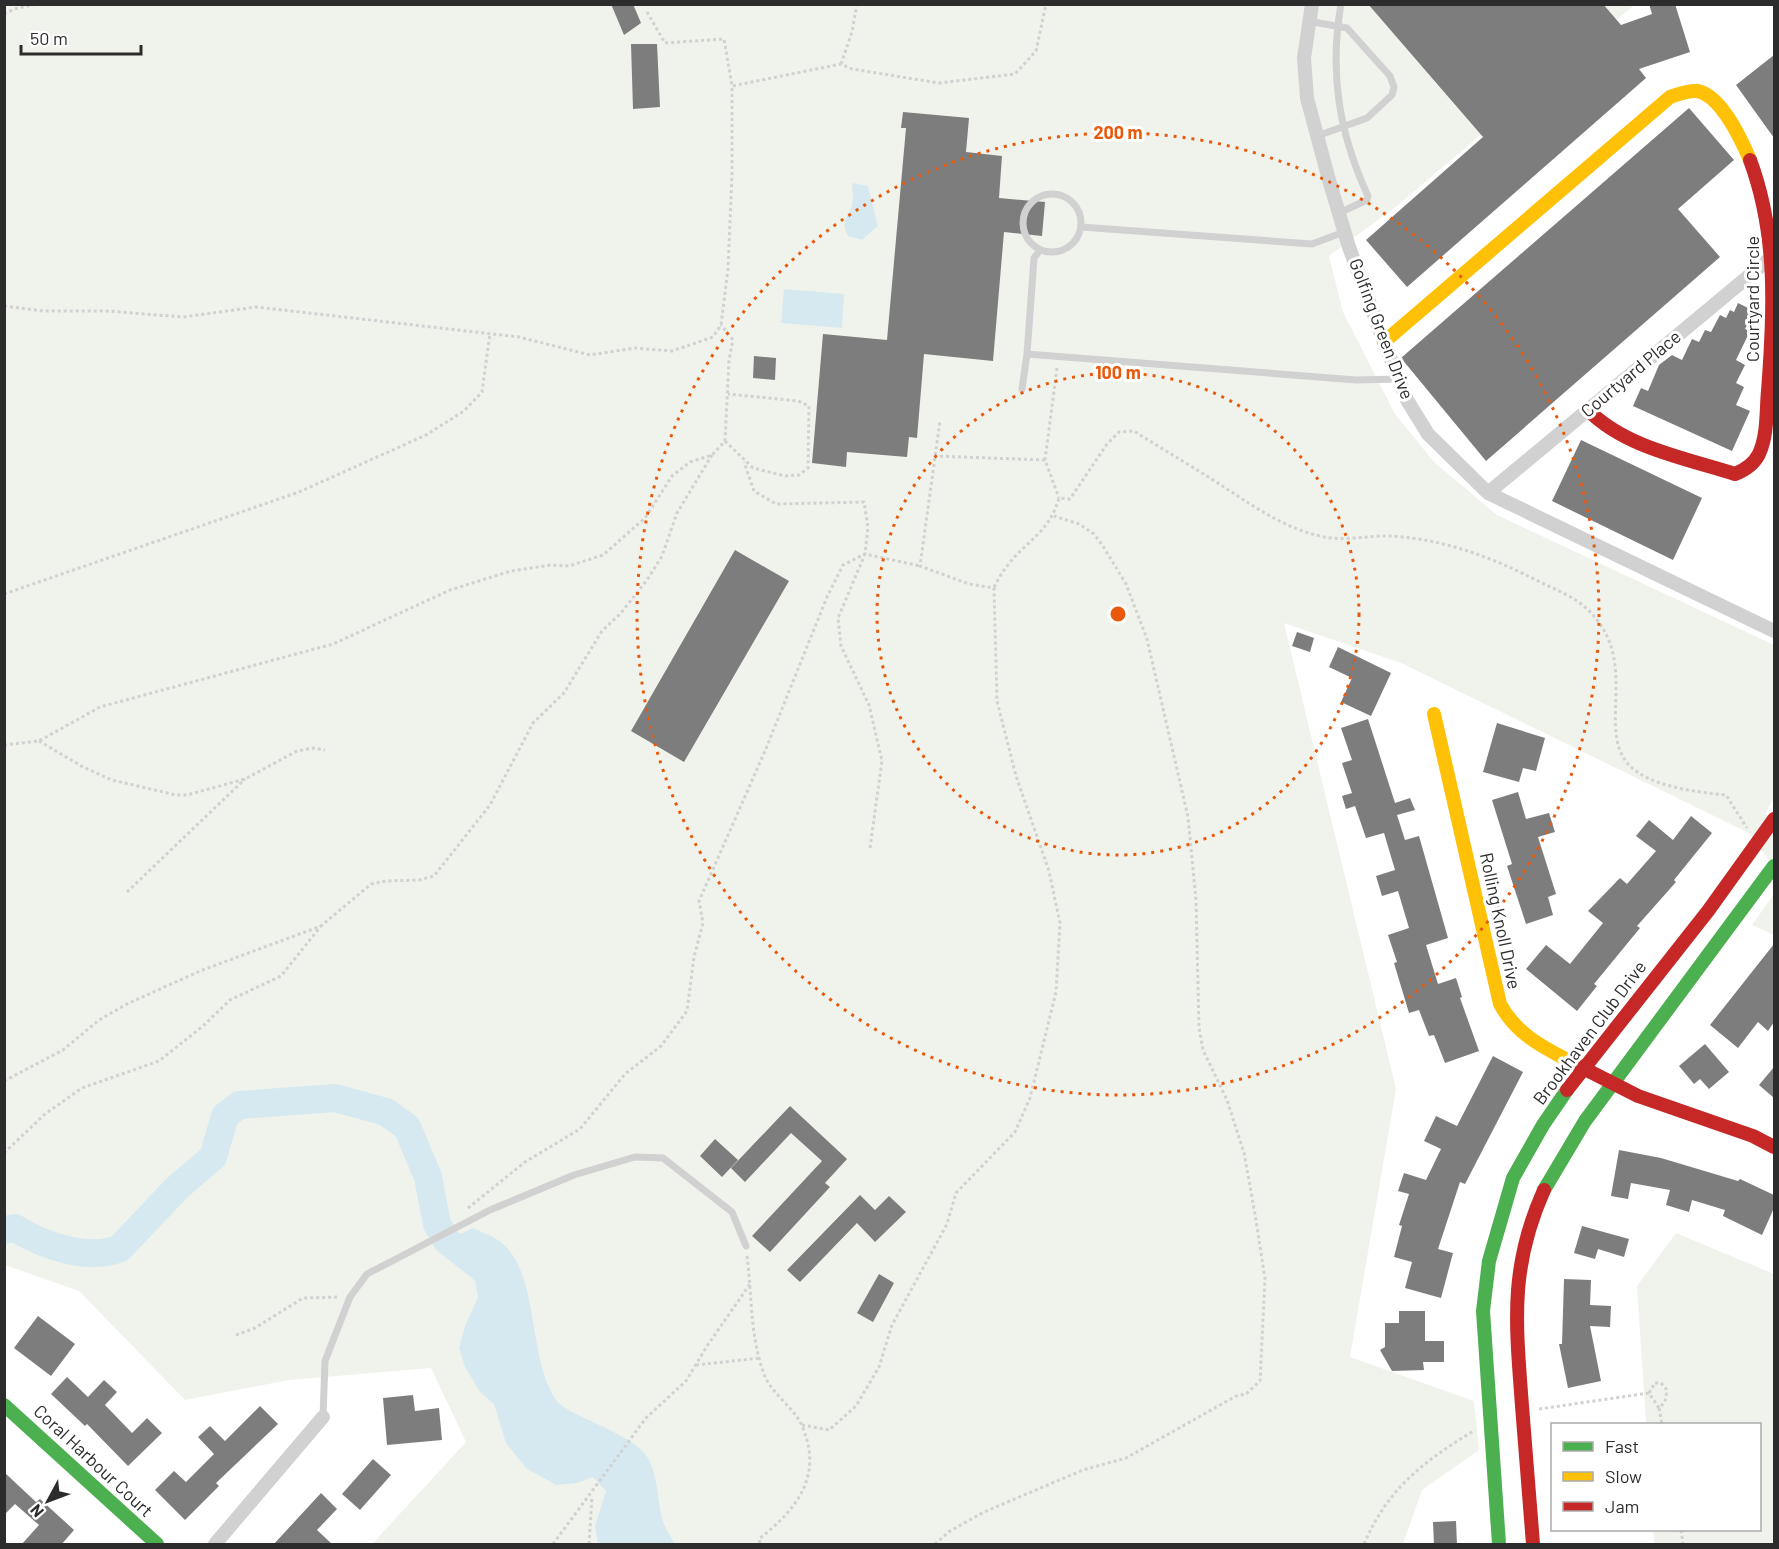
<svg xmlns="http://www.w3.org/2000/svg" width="1779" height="1549" font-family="Barlow,sans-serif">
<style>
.green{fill:#f0f3eb}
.water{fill:#d7e9f0}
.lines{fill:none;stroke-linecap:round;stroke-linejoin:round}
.river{stroke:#d7e9f0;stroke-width:28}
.building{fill:#7d7d7d}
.path{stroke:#d1d1d1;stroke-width:3;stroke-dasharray:3 3;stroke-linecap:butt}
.lane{stroke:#d1d1d1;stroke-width:7}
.street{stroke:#d1d1d1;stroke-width:14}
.fast{stroke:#4caf50;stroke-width:14}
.slow{stroke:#ffc107;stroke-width:14}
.jam{stroke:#c62828;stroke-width:14}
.ring{fill:none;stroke:#e8590c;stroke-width:3;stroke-dasharray:3 6}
.labels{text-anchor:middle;stroke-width:6;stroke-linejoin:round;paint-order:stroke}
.street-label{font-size:18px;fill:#2c2c2c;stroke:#fff}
.centre{fill:#e8590c;stroke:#fff;stroke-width:3}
.ring-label{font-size:18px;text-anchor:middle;font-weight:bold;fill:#e8590c;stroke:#fff;stroke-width:6;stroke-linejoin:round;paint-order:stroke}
</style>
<rect width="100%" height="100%" fill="#fff"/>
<path class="green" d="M 5,5 L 1634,5 L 1397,206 L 1329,256 L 1343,312 L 1395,414 L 1434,462 L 1497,515 L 1774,645 L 1774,798 L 1765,814 L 1774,820 L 1774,867 L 1749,833 L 1401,663 L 1284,623 L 1396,1089 L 1350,1357 L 1474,1401 L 1479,1450 L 1422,1490 L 1403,1544 L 372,1544 L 466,1442 L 431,1368 L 289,1380 L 185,1400 L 79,1291 L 5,1265 Z
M 1774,894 L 1774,935 L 1752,925 Z
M 1676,1233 L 1774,1274 L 1774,1544 L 1654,1544 L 1653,1530 L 1760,1530 L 1760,1424 L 1646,1424 L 1637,1286 Z"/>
<path class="water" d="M 852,183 L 868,186 L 878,226 L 862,240 L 848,236 C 839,220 850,218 852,204 C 854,198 852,190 852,183 Z
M 784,289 L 844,294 L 842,328 L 781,323 Z
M 473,1228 C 481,1232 491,1235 498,1240 C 541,1270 526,1355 556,1400 C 565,1414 630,1433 645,1454 C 660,1474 656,1502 664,1524 C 667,1531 671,1538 675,1544 L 598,1544 L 595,1526 L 606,1491 L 593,1477 L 577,1483 L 556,1485 L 526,1468 L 506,1443 L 494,1404 L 480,1392 L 465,1367 L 459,1348 L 465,1326 L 478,1297 L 475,1281 L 444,1254 L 442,1243 Z"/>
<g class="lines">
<path class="river" d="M 4,1230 L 15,1228 C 42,1245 89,1262 120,1248 L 177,1188 L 213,1157 L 225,1116 L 239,1105 L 335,1098 L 386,1112 L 407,1127 L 428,1177 L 437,1224 L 447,1241 L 478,1265"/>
</g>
<path class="building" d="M 611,4 L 633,4 L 641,23 L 624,35 Z
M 1368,4 L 1603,4 L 1621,25 L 1652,14 L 1649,4 L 1675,4 L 1690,52 L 1639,69 L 1646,78 L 1407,287 L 1366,240 L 1483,137 Z
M 631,44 L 657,44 L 660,107 L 633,109 Z
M 1774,55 L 1774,138 L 1736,85 Z
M 1689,108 L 1734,160 L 1678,209 L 1720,257 L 1486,461 L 1401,358 Z
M 903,112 L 969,118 L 966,152 L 1002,156 L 999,198 L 1045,202 L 1042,236 L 1004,232 L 993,361 L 924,354 L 917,438 L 909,437 L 907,457 L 847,452 L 846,467 L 812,463 L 823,334 L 887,340 L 906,128 L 901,128 Z
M 1738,303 L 1754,311 L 1745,329 L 1750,331 L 1736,360 L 1745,365 L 1736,383 L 1744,387 L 1736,405 L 1750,411 L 1732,451 L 1633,406 L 1641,388 L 1648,391 L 1659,365 L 1672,355 L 1682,360 L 1692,339 L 1699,342 L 1705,330 L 1711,332 L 1720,315 L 1726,318 L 1730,310 L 1734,312 Z
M 754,356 L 776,358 L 775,380 L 753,378 Z
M 1581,440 L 1702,498 L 1673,560 L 1552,501 Z
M 735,550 L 789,581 L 684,762 L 631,731 Z
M 1297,632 L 1314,638 L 1310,652 L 1292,646 Z
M 1338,647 L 1391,673 L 1371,716 L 1341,702 L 1352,678 L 1329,667 Z
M 1368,719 L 1395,803 L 1410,798 L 1415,810 L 1397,815 L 1405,840 L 1419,836 L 1448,938 L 1426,945 L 1438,984 L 1456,978 L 1462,997 L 1460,998 L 1479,1051 L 1445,1063 L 1434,1035 L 1429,1036 L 1419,1010 L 1409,1013 L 1394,963 L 1397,962 L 1388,935 L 1409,928 L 1398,891 L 1382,896 L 1376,876 L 1395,870 L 1384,833 L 1366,838 L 1355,806 L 1346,809 L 1342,796 L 1352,793 L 1342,763 L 1352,760 L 1341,728 Z
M 1497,723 L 1545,738 L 1536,771 L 1523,768 L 1519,782 L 1483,772 Z
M 1518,792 L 1526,819 L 1549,813 L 1555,832 L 1538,837 L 1556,894 L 1548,897 L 1553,915 L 1526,924 L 1507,866 L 1512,864 L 1492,800 Z
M 1691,816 L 1712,833 L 1674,880 L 1676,882 L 1637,926 L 1640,928 L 1594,984 L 1597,986 L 1577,1011 L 1526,969 L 1546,945 L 1570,964 L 1603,923 L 1588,911 L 1620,878 L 1627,884 L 1656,851 L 1636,836 L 1649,820 L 1673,840 Z
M 1774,944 L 1774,1022 L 1768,1031 L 1758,1022 L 1738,1048 L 1710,1025 Z
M 1705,1044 L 1729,1072 L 1709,1089 L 1700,1079 L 1694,1084 L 1679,1066 Z
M 1493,1056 L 1523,1072 L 1465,1184 L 1460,1182 L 1438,1249 L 1453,1253 L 1441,1298 L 1405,1288 L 1412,1262 L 1394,1257 L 1402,1226 L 1399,1225 L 1409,1194 L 1398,1191 L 1404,1173 L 1426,1180 L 1441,1149 L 1424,1141 L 1436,1116 L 1457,1126 Z
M 1774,1067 L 1774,1098 L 1759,1085 Z
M 790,1106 L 847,1159 L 825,1183 L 830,1187 L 770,1252 L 752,1236 L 822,1161 L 791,1133 L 745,1182 L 731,1168 Z
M 715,1139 L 738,1160 L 722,1177 L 700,1156 Z
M 1619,1150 L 1661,1158 L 1738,1181 L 1740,1179 L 1774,1195 L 1774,1208 L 1762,1235 L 1723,1216 L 1725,1210 L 1692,1200 L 1689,1212 L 1666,1205 L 1670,1190 L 1631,1183 L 1628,1199 L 1611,1196 Z
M 860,1195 L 875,1210 L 889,1196 L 906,1212 L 875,1242 L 857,1223 L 800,1282 L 787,1270 Z
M 1582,1226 L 1629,1239 L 1624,1257 L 1598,1249 L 1595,1259 L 1574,1253 Z
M 879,1274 L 894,1283 L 873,1322 L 857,1313 Z
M 1564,1279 L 1591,1280 L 1590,1305 L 1611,1306 L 1610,1327 L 1590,1326 L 1601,1381 L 1568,1388 L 1559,1344 L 1562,1344 Z
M 1399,1311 L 1425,1311 L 1425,1341 L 1444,1341 L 1444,1362 L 1423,1362 L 1424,1370 L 1392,1371 L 1380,1350 L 1385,1347 L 1385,1323 L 1399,1323 Z
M 38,1316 L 75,1344 L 51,1376 L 14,1348 Z
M 67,1377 L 88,1397 L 104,1380 L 117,1392 L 105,1405 L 132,1433 L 147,1418 L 162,1433 L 128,1466 L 87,1424 L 85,1426 L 51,1394 Z
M 413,1395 L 415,1411 L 439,1408 L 442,1440 L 387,1445 L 383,1398 Z
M 260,1406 L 278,1424 L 216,1483 L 219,1486 L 185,1520 L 155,1490 L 174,1471 L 186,1482 L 214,1454 L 198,1437 L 210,1426 L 225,1441 Z
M 373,1459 L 391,1475 L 360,1510 L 342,1494 Z
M 4,1472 L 36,1502 L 40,1499 L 74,1530 L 61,1545 L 21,1545 L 39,1525 L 15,1504 L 4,1515 Z
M 321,1493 L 337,1509 L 317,1530 L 333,1545 L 273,1545 Z
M 1456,1521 L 1457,1545 L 1434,1545 L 1433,1522 Z"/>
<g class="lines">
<path class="path" d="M 647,12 L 665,43 L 724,39 L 732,86
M 4,14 L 14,9 L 37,4
M 841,64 L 852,32 L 857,4
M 4,306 L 43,311 L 107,311 L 183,317 L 256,307 L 519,337 L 590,355 L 635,348 L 672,351 L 713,337 L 721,325 L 728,269 L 732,175 L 732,86 L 841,64 L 852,69 L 939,83 L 1015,74 L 1036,51 L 1046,4
M 1057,368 L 1045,460 L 1059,498
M 725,441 L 753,468 L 785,476 L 799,475 L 808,468 L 809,406 L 798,401 L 728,394
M 934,456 L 1045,460
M 994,587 C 998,580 1002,572 1007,566 C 1027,540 1049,533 1059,498 L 1070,499 L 1107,444 L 1119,432 L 1134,431 C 1165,451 1197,469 1227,489 C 1256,508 1285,528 1320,536 C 1342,542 1369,535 1392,536 C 1448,540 1493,558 1542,583 C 1557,590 1574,597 1586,608 C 1642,659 1596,727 1628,764 C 1649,787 1697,792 1726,795 L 1747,828
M 4,594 L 299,492 L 426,435 L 464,411 L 482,392 L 490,333
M 39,741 L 83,767 L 112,780 L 176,795 L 187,795 L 245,779 L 297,751 L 313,748 L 325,750
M 4,745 L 39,741 L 100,707 L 333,644 L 450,590 L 511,571 L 551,565 L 569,566 L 603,555 L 645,518 L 672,476 L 690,462 L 712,455 L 725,441 L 729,360 L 733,340 L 721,325
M 870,848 L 882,761 L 869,705 L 841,646 L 838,618 L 865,554 L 920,566
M 127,892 L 245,779
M 4,1081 L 63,1050 L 99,1020 L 127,1004 L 200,971 L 321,926 L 371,884 L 386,881 L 419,880 L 434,876 L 490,805 L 533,723 L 564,693 L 602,631 L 621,613 L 647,580 L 662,556 L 677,513 L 712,455
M 4,1153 L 45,1114 L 82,1088 L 159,1061 L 203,1026 L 230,1000 L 281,976 L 321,926
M 468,1208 L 525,1162 L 580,1129 L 625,1074 L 661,1046 L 687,1011 L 694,957 L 703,923 L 699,901 L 765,751 L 827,597 L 843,565 L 865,554 L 868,527 L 864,502 L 776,504 L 754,491 L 744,462
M 747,1256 C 752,1295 750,1337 764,1374 C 771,1394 794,1407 802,1426 C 824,1476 796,1510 759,1539 L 760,1544
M 236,1335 L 255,1328 L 303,1298 L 340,1297
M 696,1365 L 760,1358
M 1655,1383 L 1661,1383 L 1667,1390 L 1665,1402 L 1659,1408 L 1649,1393 Z
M 1659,1408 L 1662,1424
M 1539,1409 L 1649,1393
M 802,1425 L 829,1430 L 856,1406 L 879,1367 L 892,1325 L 947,1224 L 956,1193 L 1015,1132 L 1030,1098 L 1056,992 L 1060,923 L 1049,871 L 1016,776 L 997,701 L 994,588 L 969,584 L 920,566 L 940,421
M 1681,1530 L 1683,1544
M 553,1544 L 646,1418 L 686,1381 L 707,1346 L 750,1284
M 589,1544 L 592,1496
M 935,1544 L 950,1531 L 984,1512 L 1083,1470 L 1126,1458 L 1236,1396 L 1246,1394 L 1260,1381 L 1265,1279 L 1255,1214 L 1244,1153 L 1227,1100 L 1203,1050 L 1199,1028 L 1196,900 L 1188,817 L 1147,639 L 1126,584 L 1103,546 L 1094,534 L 1079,524 L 1054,516
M 1364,1544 C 1388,1488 1424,1461 1475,1430"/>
<path class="lane" d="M 1308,21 L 1347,28 L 1390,76 L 1394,87 L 1392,95 L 1367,118 L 1317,136
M1023 223a29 29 0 1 1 58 0a29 29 0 1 1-58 0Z
M 1339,213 L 1367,200 L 1368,196 C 1339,133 1329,73 1341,4
M 1081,227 L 1312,244 L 1344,232
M 1027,354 L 1034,258 L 1040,250
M 1022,389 L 1027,354 L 1356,380 L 1398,379
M 323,1417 L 325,1361 L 350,1297 L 367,1274 L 490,1210 L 574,1175 L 635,1157 L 663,1158 L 732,1212 L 746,1246"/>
<path class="street" d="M 1312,4 L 1304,58 L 1307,98 L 1329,180 L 1349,247 L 1384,342 L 1407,400 L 1428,434 L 1488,493 L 1774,631
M 1488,493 L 1774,255
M 215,1544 L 323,1417"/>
<path class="fast" d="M 1544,1190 L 1585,1121 L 1774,866
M 4,1405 L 157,1544
M 1499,1544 L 1483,1311 L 1489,1261 L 1513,1178 L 1543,1125 L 1567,1090"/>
<path class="slow" d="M 1384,342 L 1670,97 C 1679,94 1688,90 1697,91 C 1721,95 1742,141 1750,160
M 1434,714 L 1500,1004 C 1518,1037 1547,1049 1579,1066"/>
<path class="jam" d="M 1588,410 C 1626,448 1685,458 1735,474 C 1745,470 1754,464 1759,454 C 1768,434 1766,411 1768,391 C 1774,313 1778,235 1750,160
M 1579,1066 L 1638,1096 L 1753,1136 L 1774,1147
M 1567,1090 L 1708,911 L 1774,819
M 1533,1544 C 1529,1498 1526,1452 1522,1406 C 1516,1324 1509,1268 1544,1190"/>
</g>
<g class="ring">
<circle cx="1118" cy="614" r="241"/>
<circle cx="1118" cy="614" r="481"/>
</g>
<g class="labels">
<g class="street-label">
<text transform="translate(1753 299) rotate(-90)" y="6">Courtyard Circle</text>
<text transform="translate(1381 329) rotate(69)" y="6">Golfing Green Drive</text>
<text transform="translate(1631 374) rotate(-40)" y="6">Courtyard Place</text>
<text transform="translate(1500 921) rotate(78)" y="6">Rolling Knoll Drive</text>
<text transform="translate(1590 1033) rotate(-53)" y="6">Brookhaven Club Drive</text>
<text transform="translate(93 1461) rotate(43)" y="6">Coral Harbour Court</text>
</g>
</g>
<circle cx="1118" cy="614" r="9" class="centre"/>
<g class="ring-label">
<text x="1118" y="139">200 m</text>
<text x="1118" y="379">100 m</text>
</g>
<rect width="1779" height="1549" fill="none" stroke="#2c2c2c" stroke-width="12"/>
<rect x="1551" y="1423" width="210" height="108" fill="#ffffff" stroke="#ababab" stroke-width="1.5"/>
<rect x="1563" y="1442" width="30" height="9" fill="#4caf50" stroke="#ababab" stroke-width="1.5"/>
<text x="1605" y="1453" font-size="18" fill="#2c2c2c">Fast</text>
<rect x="1563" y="1472" width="30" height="9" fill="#ffc107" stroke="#ababab" stroke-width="1.5"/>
<text x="1605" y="1483" font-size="18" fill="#2c2c2c">Slow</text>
<rect x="1563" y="1502" width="30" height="9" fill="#c62828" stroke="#ababab" stroke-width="1.5"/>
<text x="1605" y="1513" font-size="18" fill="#2c2c2c">Jam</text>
<g transform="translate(48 1501) rotate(229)" stroke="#ffffff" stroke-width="4.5" paint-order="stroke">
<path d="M0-4.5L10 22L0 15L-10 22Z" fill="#2c2c2c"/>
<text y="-9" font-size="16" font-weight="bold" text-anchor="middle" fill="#2c2c2c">N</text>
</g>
<path d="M21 45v9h120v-9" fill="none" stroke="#2c2c2c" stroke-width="3"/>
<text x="30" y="45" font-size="18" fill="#2c2c2c" stroke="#ffffff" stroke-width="4.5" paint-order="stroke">50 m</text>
</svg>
